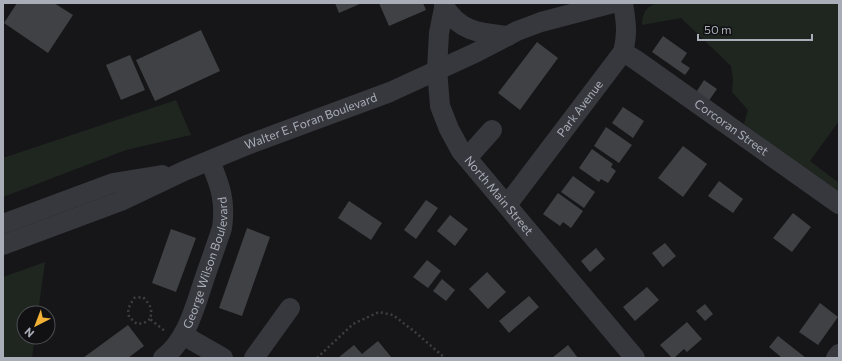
<svg xmlns="http://www.w3.org/2000/svg" width="842" height="361" font-family="Commissioner,sans-serif">
<style>
.green{fill:#1e261f}
.building{fill:#404145}
.lines{fill:none;stroke-linecap:round;stroke-linejoin:round}
.path{stroke:#3d3f44;stroke-width:2.5;stroke-dasharray:2 3;stroke-linecap:butt}
.minor{stroke:#37383d;stroke-width:20}
.labels{text-anchor:middle;stroke-width:4;stroke-linejoin:round;paint-order:stroke}
.street-label{font-size:12px;fill:#a8adb8;stroke:#111113}
</style>
<rect width="100%" height="100%" fill="#161618"/>
<path class="green" d="M 657,3 L 839,3 L 839,121 L 810,161 L 839,183 L 839,195 L 744,124 L 748,110 L 732,92 L 733,80 L 731,66 L 681,18 L 642,25 C 642,13 646,7 657,3 Z
M 176,100 L 191,135 L 126,150 L 3,197 L 3,158 Z
M 45,262 L 38,313 L 24,313 L 24,337 L 35,337 L 32,358 L 3,358 L 3,277 Z"/>
<path class="building" d="M 17,3 L 54,3 L 73,15 L 48,53 L 4,23 Z
M 335,3 L 362,3 L 339,13 Z
M 379,3 L 423,3 L 426,10 L 389,26 Z
M 201,30 L 220,71 L 155,101 L 136,60 Z
M 663,36 L 687,53 L 681,62 L 690,68 L 685,75 L 652,52 Z
M 537,42 L 558,58 L 520,110 L 498,93 Z
M 130,55 L 145,90 L 121,100 L 106,65 Z
M 704,80 L 717,89 L 708,102 L 695,94 Z
M 623,107 L 644,121 L 633,138 L 612,123 Z
M 606,127 L 632,145 L 619,163 L 594,146 Z
M 683,146 L 707,164 L 683,197 L 658,178 Z
M 592,149 L 613,164 L 611,167 L 616,171 L 608,183 L 601,179 L 599,182 L 579,168 Z
M 573,176 L 595,192 L 584,208 L 561,192 Z
M 719,181 L 743,199 L 733,213 L 708,196 Z
M 558,193 L 583,211 L 571,228 L 563,222 L 560,226 L 543,214 Z
M 426,200 L 438,208 L 416,239 L 404,230 Z
M 349,201 L 382,223 L 371,240 L 338,218 Z
M 793,213 L 811,227 L 792,252 L 773,238 Z
M 450,215 L 468,229 L 455,246 L 437,231 Z
M 247,228 L 270,237 L 242,316 L 219,308 Z
M 171,229 L 196,238 L 176,292 L 152,283 Z
M 665,243 L 676,256 L 663,267 L 652,253 Z
M 596,248 L 605,259 L 590,272 L 581,261 Z
M 427,260 L 441,271 L 428,288 L 413,277 Z
M 487,272 L 506,292 L 488,309 L 469,289 Z
M 442,279 L 455,290 L 446,301 L 433,291 Z
M 647,287 L 659,300 L 635,321 L 623,307 Z
M 529,296 L 539,307 L 509,333 L 499,321 Z
M 820,303 L 838,317 L 818,345 L 799,332 Z
M 705,304 L 713,314 L 705,321 L 696,311 Z
M 687,322 L 702,339 L 687,352 L 684,349 L 674,358 L 672,358 L 660,345 Z
M 128,325 L 144,346 L 128,358 L 83,358 Z
M 778,336 L 806,358 L 780,358 L 781,357 L 769,347 Z
M 378,341 L 392,358 L 338,358 L 354,345 L 362,354 Z
M 568,345 L 578,358 L 552,358 Z"/>
<g class="lines">
<path class="path" d="M 150,319 L 144,323 L 137,324 L 129,317 L 128,309 L 134,298 L 143,297 C 150,305 153,308 150,319 L 166,332
M 317,358 L 353,324 L 379,312 L 393,315 L 415,332 L 445,358"/>
<g class="minor">
<path id="s1" d="M 445,3 L 439,33 L 437,69 L 440,106 L 449,129 L 461,151 L 635,358"/>
<path d="M 444,6 C 460,32 480,33 508,36"/>
<path id="s2" d="M 623,52 L 636,60 L 839,204"/>
<path d="M 467,158 L 492,130"/>
<path id="s3" d="M 507,205 L 623,52 C 628,33 626,22 623,3"/>
<path d="M 3,224 L 113,183 L 162,175"/>
<path id="s4" d="M 3,245 L 121,201 L 184,171 L 247,145 L 390,92 L 475,53 L 517,31 L 541,22 L 613,3"/>
<path d="M 183,335 L 223,358"/>
<path id="s5" d="M 163,358 C 186,341 194,310 203,283 C 209,265 216,246 222,228 C 226,201 220,185 210,161"/>
<path d="M 254,358 L 290,308"/>
<path d="M 836,358 L 839,354"/>
</g>
</g>
<g class="labels">
<g class="street-label">
<text dy="4" stroke="none"><textPath href="#s3" startOffset="121">Park Avenue</textPath></text>
<text dy="4" stroke="none"><textPath href="#s4" startOffset="332">Walter E. Foran Boulevard</textPath></text>
<text dy="4" stroke="none"><textPath href="#s2" startOffset="132">Corcoran Street</textPath></text>
<text dy="4" stroke="none"><textPath href="#s1" startOffset="212">North Main Street</textPath></text>
<text dy="4" stroke="none"><textPath href="#s5" startOffset="107">George Wilson Boulevard</textPath></text>
</g>
</g>
<rect width="842" height="361" fill="none" stroke="#a8adb8" stroke-width="8"/>
<g transform="translate(36 325) rotate(222)"><circle r="19" fill="#111113" stroke="#4d4f55"/>
<path d="M0-3L7 15L0 10L-7 15Z" fill="#f2b134"/>
<text y="-6" font-size="11" font-weight="bold" text-anchor="middle" fill="#a8adb8">N</text>
</g>
<path d="M698 34v6h114v-6" fill="none" stroke="#a8adb8" stroke-width="2"/>
<text x="704" y="34" font-size="12" fill="#a8adb8" stroke="#111113" stroke-width="3" paint-order="stroke">50 m</text>
</svg>
